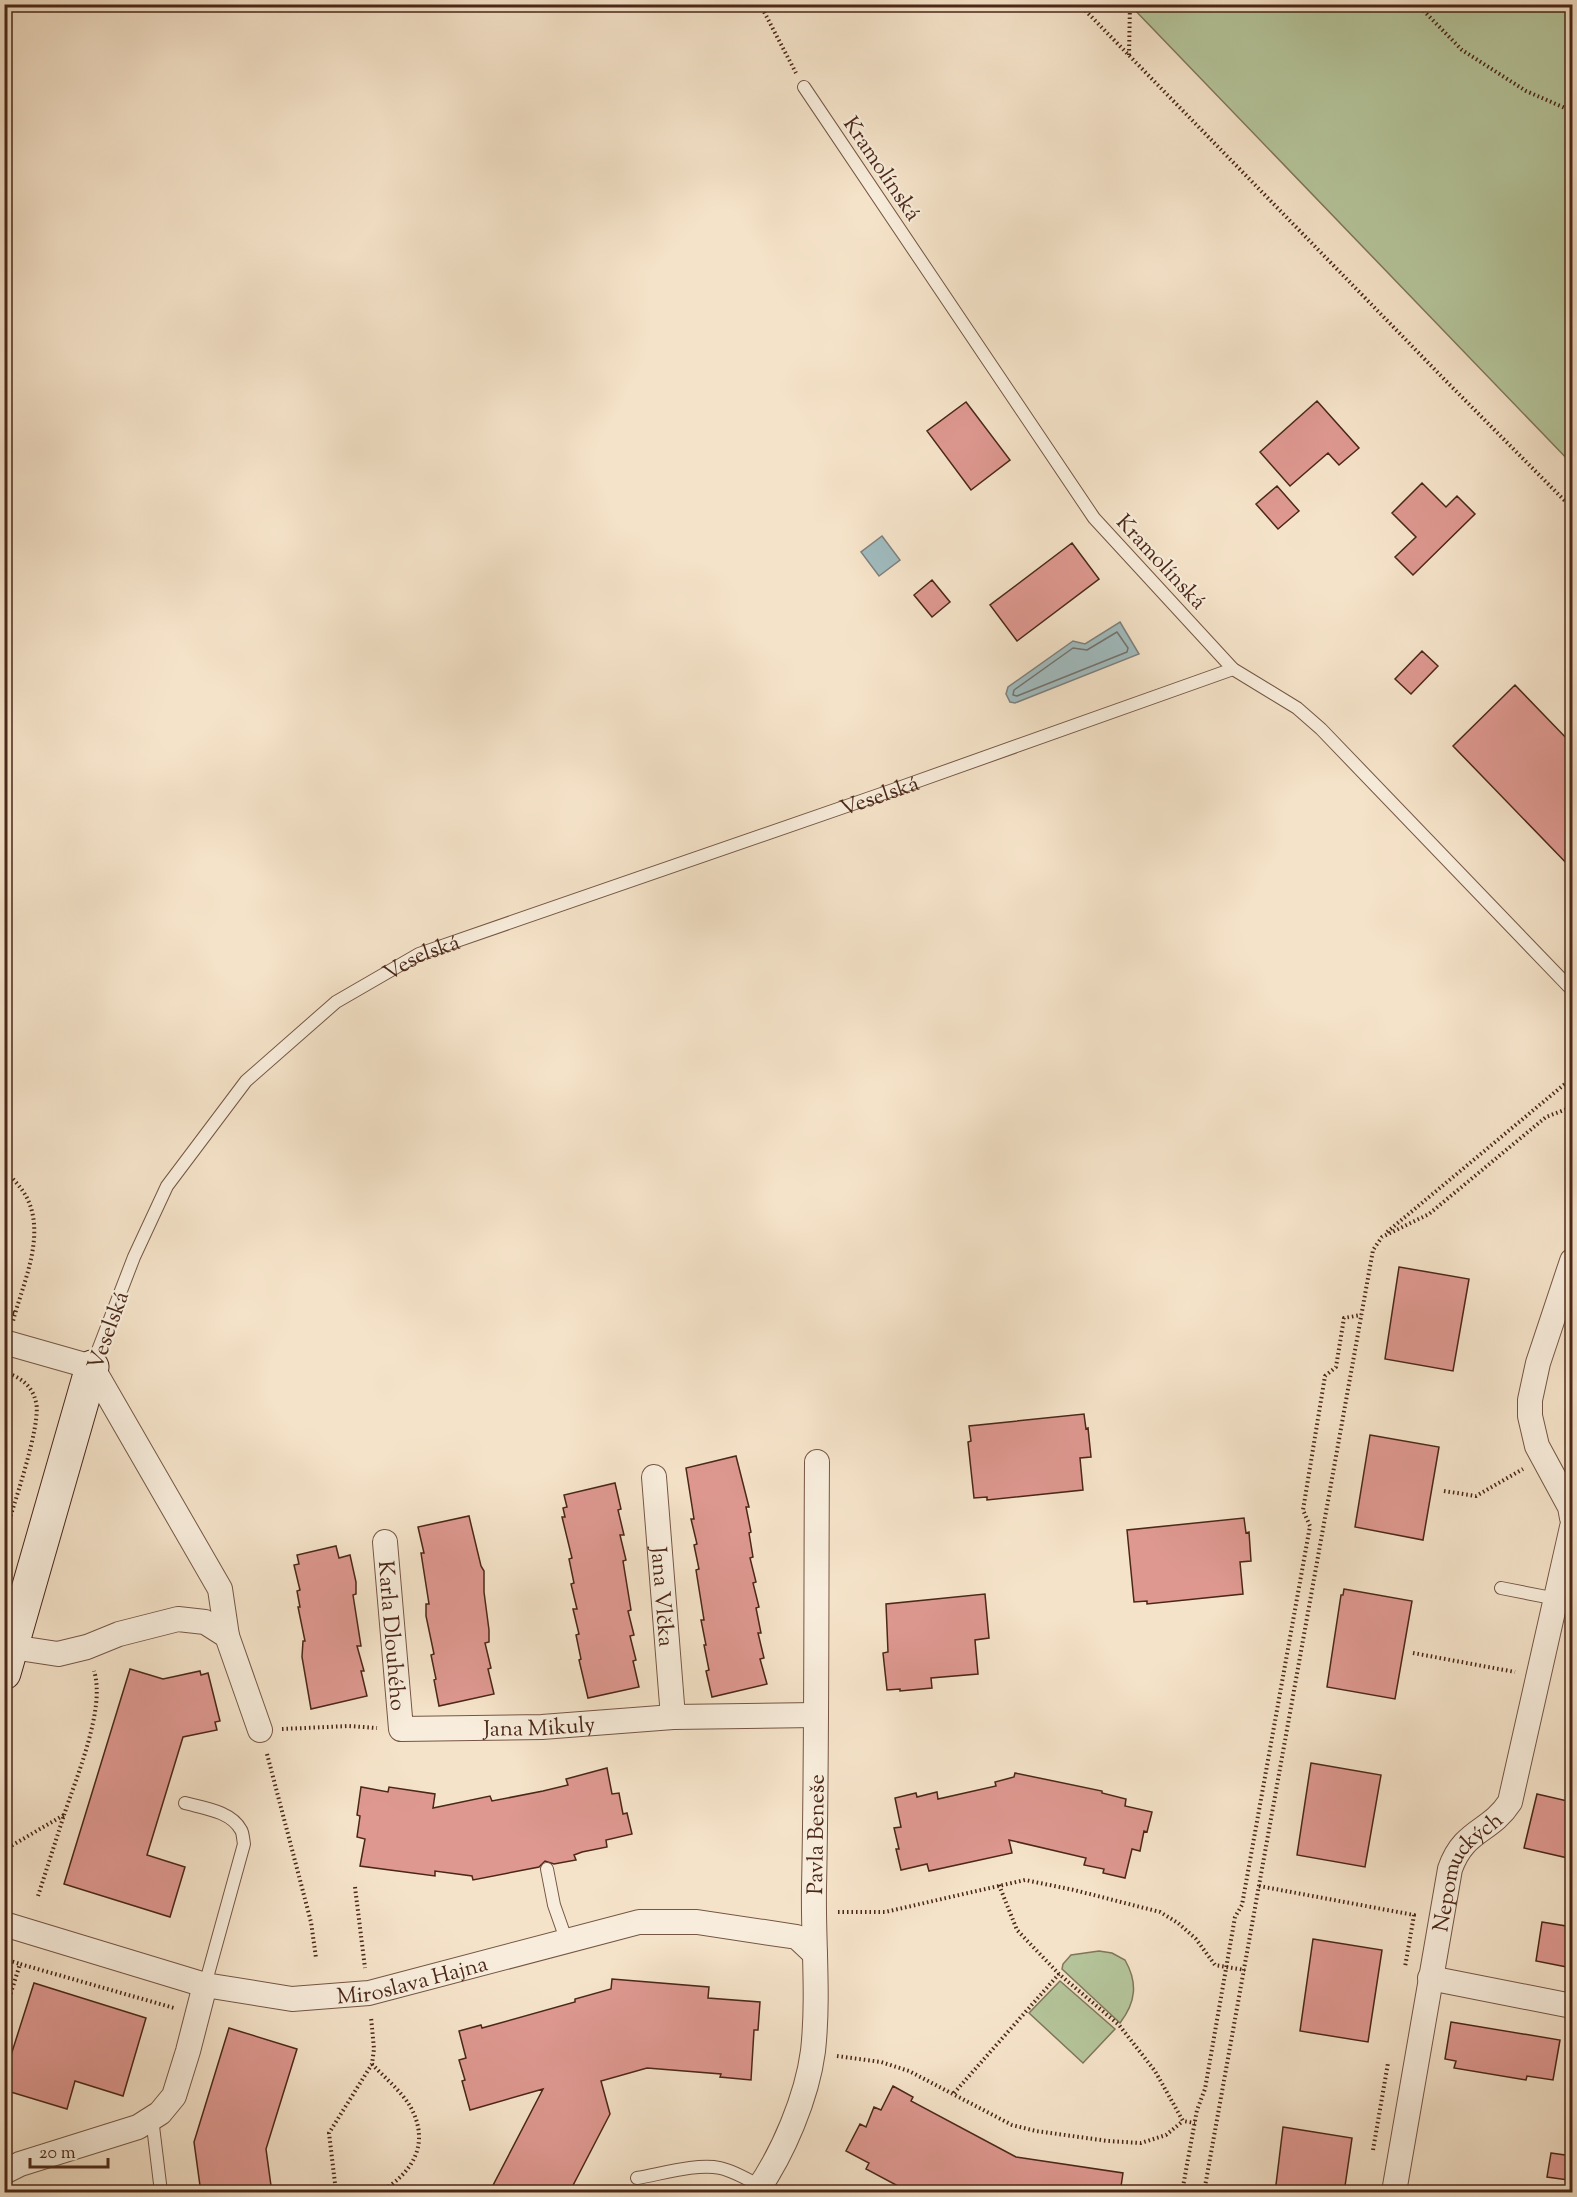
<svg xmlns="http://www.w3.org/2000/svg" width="1577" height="2197" font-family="'Sorts Mill Goudy',serif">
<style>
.green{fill:#b5c59b;stroke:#80765a;stroke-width:1.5}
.water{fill:#a0bcc0;stroke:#7e807d;stroke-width:1.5}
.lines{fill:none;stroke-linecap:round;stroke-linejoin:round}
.shore{stroke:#75726c;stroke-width:1.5}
.building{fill:#de9890;stroke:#4a2718;stroke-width:1.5}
.lane-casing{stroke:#755644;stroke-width:14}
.street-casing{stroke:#755644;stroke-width:26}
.secondary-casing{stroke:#4a2718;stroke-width:35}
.path{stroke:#4a2718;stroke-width:4;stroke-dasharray:1.5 3;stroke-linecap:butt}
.lane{stroke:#f8eddc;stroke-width:12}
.street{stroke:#f8eddc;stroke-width:24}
.secondary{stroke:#f8eddc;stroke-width:33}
.labels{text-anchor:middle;stroke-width:4.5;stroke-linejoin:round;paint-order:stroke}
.street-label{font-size:22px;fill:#4a2718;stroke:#f8eddc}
</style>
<rect width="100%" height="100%" fill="#f5e3c9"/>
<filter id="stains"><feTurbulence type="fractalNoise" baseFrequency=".00333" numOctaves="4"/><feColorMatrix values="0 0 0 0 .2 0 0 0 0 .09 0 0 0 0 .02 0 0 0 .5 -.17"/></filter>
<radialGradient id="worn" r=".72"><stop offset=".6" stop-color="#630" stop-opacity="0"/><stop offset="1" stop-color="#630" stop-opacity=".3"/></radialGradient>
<path class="green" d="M 1130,5 L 1572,5 L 1572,464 Z
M 1099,1951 L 1112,1953 L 1125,1960 C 1138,1983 1136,2002 1120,2023 L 1062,1969 L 1063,1964 L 1071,1955 Z
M 1060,1981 L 1115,2029 L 1083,2063 L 1029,2013 Z"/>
<path class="water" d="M 882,536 L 900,560 L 879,576 L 861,552 Z
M 1120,622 L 1139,654 L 1015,703 L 1010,702 L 1006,694 L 1008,687 L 1073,641 L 1085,644 Z"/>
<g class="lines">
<path class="shore" d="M 1117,632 L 1128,648 L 1127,652 L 1017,696 L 1013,695 L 1014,690 L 1073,648 L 1087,650 Z"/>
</g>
<path class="building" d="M 1317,401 L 1359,448 L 1339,465 L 1328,453 L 1290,486 L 1260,452 Z
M 966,402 L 1010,460 L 971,490 L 927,431 Z
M 1422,483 L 1446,507 L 1457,496 L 1475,514 L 1413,575 L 1395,557 L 1416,537 L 1392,513 Z
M 1277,486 L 1299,511 L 1278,529 L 1256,504 Z
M 1072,543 L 1099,579 L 1017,641 L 990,605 Z
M 932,580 L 950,602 L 932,617 L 914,595 Z
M 1422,651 L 1438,666 L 1411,694 L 1395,679 Z
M 1515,685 L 1572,744 L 1572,869 L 1453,746 Z
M 1399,1267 L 1469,1279 L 1453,1371 L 1385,1359 Z
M 1084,1414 L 1086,1429 L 1088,1428 L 1091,1457 L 1080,1458 L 1083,1490 L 987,1500 L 987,1497 L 974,1498 L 968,1442 L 971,1441 L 969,1426 Z
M 1370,1435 L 1439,1447 L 1423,1540 L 1355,1527 Z
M 736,1456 L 749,1507 L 746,1507 L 751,1532 L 749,1533 L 753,1557 L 750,1558 L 756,1582 L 753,1583 L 759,1607 L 756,1608 L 761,1633 L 758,1633 L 764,1658 L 760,1659 L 767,1684 L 712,1697 L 706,1671 L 709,1670 L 704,1645 L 706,1645 L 701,1620 L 704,1620 L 696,1570 L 699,1569 L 694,1545 L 697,1544 L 691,1519 L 694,1519 L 686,1468 Z
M 615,1483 L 621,1509 L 618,1510 L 624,1535 L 620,1535 L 626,1560 L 623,1561 L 631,1610 L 628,1611 L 634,1635 L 630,1636 L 636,1660 L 633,1661 L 639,1687 L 588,1698 L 579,1660 L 581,1659 L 576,1635 L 579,1634 L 573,1609 L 577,1609 L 571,1584 L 574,1583 L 569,1559 L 572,1558 L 562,1517 L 565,1517 L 563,1508 L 567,1507 L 564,1495 Z
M 469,1516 L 481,1566 L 484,1571 L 484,1592 L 489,1630 L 489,1642 L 485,1643 L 491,1668 L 488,1669 L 494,1694 L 439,1706 L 434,1680 L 436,1679 L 431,1655 L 434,1654 L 426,1616 L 426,1604 L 429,1604 L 421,1553 L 424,1553 L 418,1527 Z
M 1244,1518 L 1246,1533 L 1249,1532 L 1251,1561 L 1240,1562 L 1243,1594 L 1147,1604 L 1147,1601 L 1134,1602 L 1127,1530 Z
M 336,1546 L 339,1558 L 350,1555 L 356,1582 L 356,1594 L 353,1595 L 361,1646 L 357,1646 L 364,1671 L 361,1671 L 367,1696 L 311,1709 L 302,1657 L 303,1641 L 305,1641 L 298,1607 L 300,1607 L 297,1591 L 300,1590 L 294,1565 L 299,1564 L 297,1555 Z
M 1344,1589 L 1412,1601 L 1395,1699 L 1327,1687 L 1341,1595 L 1343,1595 Z
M 985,1594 L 989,1638 L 975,1640 L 978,1674 L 931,1678 L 932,1688 L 900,1691 L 900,1689 L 887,1690 L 883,1653 L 888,1652 L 886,1604 Z
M 130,1669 L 163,1679 L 200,1671 L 201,1675 L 208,1673 L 220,1721 L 215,1722 L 217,1730 L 183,1737 L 147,1855 L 185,1867 L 170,1917 L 64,1884 Z
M 1311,1763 L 1381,1775 L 1365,1867 L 1297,1855 Z
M 607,1768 L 612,1794 L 619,1793 L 623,1814 L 627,1813 L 632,1834 L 606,1840 L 607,1847 L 582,1852 L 574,1855 L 576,1860 L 554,1864 L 545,1861 L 539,1867 L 473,1880 L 472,1876 L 435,1871 L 435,1876 L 360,1866 L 365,1839 L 357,1837 L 360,1816 L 357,1815 L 361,1787 L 388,1792 L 389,1787 L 435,1794 L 433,1808 L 490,1796 L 492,1801 L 543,1791 L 568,1785 L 566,1779 Z
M 1015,1773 L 1102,1791 L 1102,1793 L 1126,1799 L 1125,1806 L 1152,1812 L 1147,1832 L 1144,1831 L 1140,1851 L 1132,1849 L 1125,1878 L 1103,1873 L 1104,1869 L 1084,1865 L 1086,1858 L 1009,1840 L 1012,1853 L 929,1871 L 927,1864 L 901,1870 L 896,1849 L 899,1849 L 894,1828 L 901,1827 L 895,1798 L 916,1793 L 917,1797 L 937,1792 L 938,1799 L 996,1786 L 995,1782 L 1014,1777 Z
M 1537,1794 L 1572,1802 L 1572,1859 L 1524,1848 Z
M 1542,1922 L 1572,1927 L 1572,1968 L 1536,1961 Z
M 1313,1939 L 1382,1950 L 1368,2042 L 1300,2031 Z
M 612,1979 L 709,1987 L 708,1998 L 760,2002 L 758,2030 L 754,2030 L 751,2080 L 720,2077 L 721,2074 L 647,2068 L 601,2081 L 610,2114 L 569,2193 L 489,2193 L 543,2089 L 470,2110 L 462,2081 L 465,2080 L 459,2060 L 466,2058 L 459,2031 L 481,2025 L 482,2028 L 575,2002 L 575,1999 L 611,1989 Z
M 34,1983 L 146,2018 L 123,2096 L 75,2081 L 67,2109 L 4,2090 L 4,2077 Z
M 1451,2022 L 1560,2040 L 1553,2080 L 1527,2076 L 1526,2080 L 1454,2068 L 1456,2061 L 1445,2059 Z
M 229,2028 L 297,2049 L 266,2149 L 272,2193 L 201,2193 L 194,2142 Z
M 893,2086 L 913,2097 L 911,2101 L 1016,2157 L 1123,2173 L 1120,2193 L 911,2193 L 866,2169 L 869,2163 L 846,2151 L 860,2124 L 866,2127 L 874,2107 L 881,2110 Z
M 1283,2127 L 1352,2138 L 1344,2193 L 1275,2193 Z
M 1551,2153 L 1572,2156 L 1568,2180 L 1547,2177 Z"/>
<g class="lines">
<defs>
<g id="lane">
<path d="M 804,87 L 1094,518 L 1233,669 L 1297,708 L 1321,729 L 1572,990"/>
<path id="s1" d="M 92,1366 L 134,1257 L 167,1186 L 246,1081 L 336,1002 L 419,954 L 890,791 L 1233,669"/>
<path d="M 1501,1588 L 1557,1599"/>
<path d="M 185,1803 C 203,1808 231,1811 241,1830 C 243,1833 243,1839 244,1844 L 205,1985"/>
<path d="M 547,1869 L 554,1905 L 567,1942"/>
<path d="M 152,2118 L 161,2192"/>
<path d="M 637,2178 C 661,2174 697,2163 720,2168 C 738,2172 755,2184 771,2192"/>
</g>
<g id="street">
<path d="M 1572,1261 L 1538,1363 L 1530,1400 L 1530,1416 L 1537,1446 L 1570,1507 L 1572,1518"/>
<path d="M 4,1342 L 92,1367 L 220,1589 L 227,1636"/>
<path id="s2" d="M 654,1477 L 673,1717"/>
<path id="s3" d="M 385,1542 L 401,1729 L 542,1727 L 673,1717 L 816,1715"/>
<path d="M 12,1647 L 58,1654 L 87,1647 L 119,1634 L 178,1619 L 205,1622 L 227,1636 L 260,1730"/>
<path id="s4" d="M 4,1924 L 205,1985 L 292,1999 L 369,1993 L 639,1922 L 697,1922 L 797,1937 L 815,1954"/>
<path d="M 1430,1978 L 1572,2006"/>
<path d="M 4,2172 L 20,2164 L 138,2127 L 160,2113 L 174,2096 L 188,2051 L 205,1985"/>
<path id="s5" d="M 756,2192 C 783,2154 807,2097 813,2051 C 819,1996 813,1942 814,1888 C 817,1746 816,1604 817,1462"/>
<path id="s6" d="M 1394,2192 L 1450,1869 C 1464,1829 1490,1833 1510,1802 L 1572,1527"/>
</g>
<path id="secondary" d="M 4,1673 L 92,1367"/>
</defs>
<use href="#lane" class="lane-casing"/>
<use href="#street" class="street-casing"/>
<use href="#secondary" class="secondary-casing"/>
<path class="path" d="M 760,4 L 796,73
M 1079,4 L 1444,379 L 1572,508
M 1417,4 L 1462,50 L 1526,91 L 1572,111
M 1129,55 L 1130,4
M 4,1169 C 12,1178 22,1188 27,1198 C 46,1236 23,1283 13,1321
M 1387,1232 L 1572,1078
M 4,1311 L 15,1313
M 4,1372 C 20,1377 32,1385 36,1402 C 42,1424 12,1510 4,1537
M 1444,1491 L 1476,1496 L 1523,1469
M 1413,1653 L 1515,1672
M 282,1729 L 349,1726 L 377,1728
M 267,1754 L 311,1922 L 316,1958
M 64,1815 C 76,1778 106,1708 94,1671
M 4,1850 L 64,1815 L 38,1896
M 999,1885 L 1017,1930 L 1059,1974 L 1119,2025 L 1155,2071 L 1183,2121 L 1195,2123
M 1259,1886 L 1414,1915 L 1405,1967
M 355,1887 L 365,1968
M 838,1912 L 885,1912 L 1025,1880 L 1074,1890 L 1160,1912 L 1178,1923 L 1196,1939 L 1215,1965 L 1245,1970
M 4,1959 L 20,1964
M 4,2015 L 20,1964 L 174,2008
M 837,2056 L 881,2062 L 909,2071 L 1012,2125 L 1036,2131 L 1108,2141 L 1141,2143 L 1166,2135 L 1183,2121
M 372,2064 C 384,2077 401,2091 410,2106 C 431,2143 413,2173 380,2192
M 954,2093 L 1059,1974
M 1373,2150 L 1388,2063
M 336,2192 L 329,2133 L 372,2064 L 374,2049 L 371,2017
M 1182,2192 L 1197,2110 L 1205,2089 L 1235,1917 L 1242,1905 L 1310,1526 L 1303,1510 L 1325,1376 L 1336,1367 L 1344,1318 L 1361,1315
M 1204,2192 L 1373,1250 L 1382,1237 L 1429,1214 L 1546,1117 L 1572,1107"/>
<use href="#lane" class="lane"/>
<use href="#street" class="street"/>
<use href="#secondary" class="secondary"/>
</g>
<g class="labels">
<g class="street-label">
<text transform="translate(883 168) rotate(56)" y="8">Kramolínská</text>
<text transform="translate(1162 561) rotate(47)" y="8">Kramolínská</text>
<text dy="8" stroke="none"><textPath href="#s1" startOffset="1029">Veselská</textPath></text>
<text dy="8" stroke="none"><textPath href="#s1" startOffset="543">Veselská</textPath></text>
<text transform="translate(107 1330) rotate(-70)" y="8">Veselská</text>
<text dy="8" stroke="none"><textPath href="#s2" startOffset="120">Jana Vlčka</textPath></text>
<text dy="8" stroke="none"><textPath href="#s3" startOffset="94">Karla Dlouhého</textPath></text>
<text dy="8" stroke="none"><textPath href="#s3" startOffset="326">Jana Mikuly</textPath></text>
<text dy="8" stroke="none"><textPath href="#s5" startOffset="370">Pavla Beneše</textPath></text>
<text dy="8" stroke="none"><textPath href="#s6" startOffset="333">Nepomuckých</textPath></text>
<text dy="8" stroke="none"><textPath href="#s4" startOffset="420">Miroslava Hajna</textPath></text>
</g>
</g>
<rect width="1577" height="2197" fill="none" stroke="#f5e3c9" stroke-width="24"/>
<rect x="6" y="6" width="1565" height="2185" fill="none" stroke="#4a2718" stroke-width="3"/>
<rect x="12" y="12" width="1553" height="2173" fill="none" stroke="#4a2718" stroke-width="1.5"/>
<path d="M30 2158v9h78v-9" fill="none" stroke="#4a2718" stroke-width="3"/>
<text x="39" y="2158" font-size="18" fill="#4a2718" stroke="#f8eddc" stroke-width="4.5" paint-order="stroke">20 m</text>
<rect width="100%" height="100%" filter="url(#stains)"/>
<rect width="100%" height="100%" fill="url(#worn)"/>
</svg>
